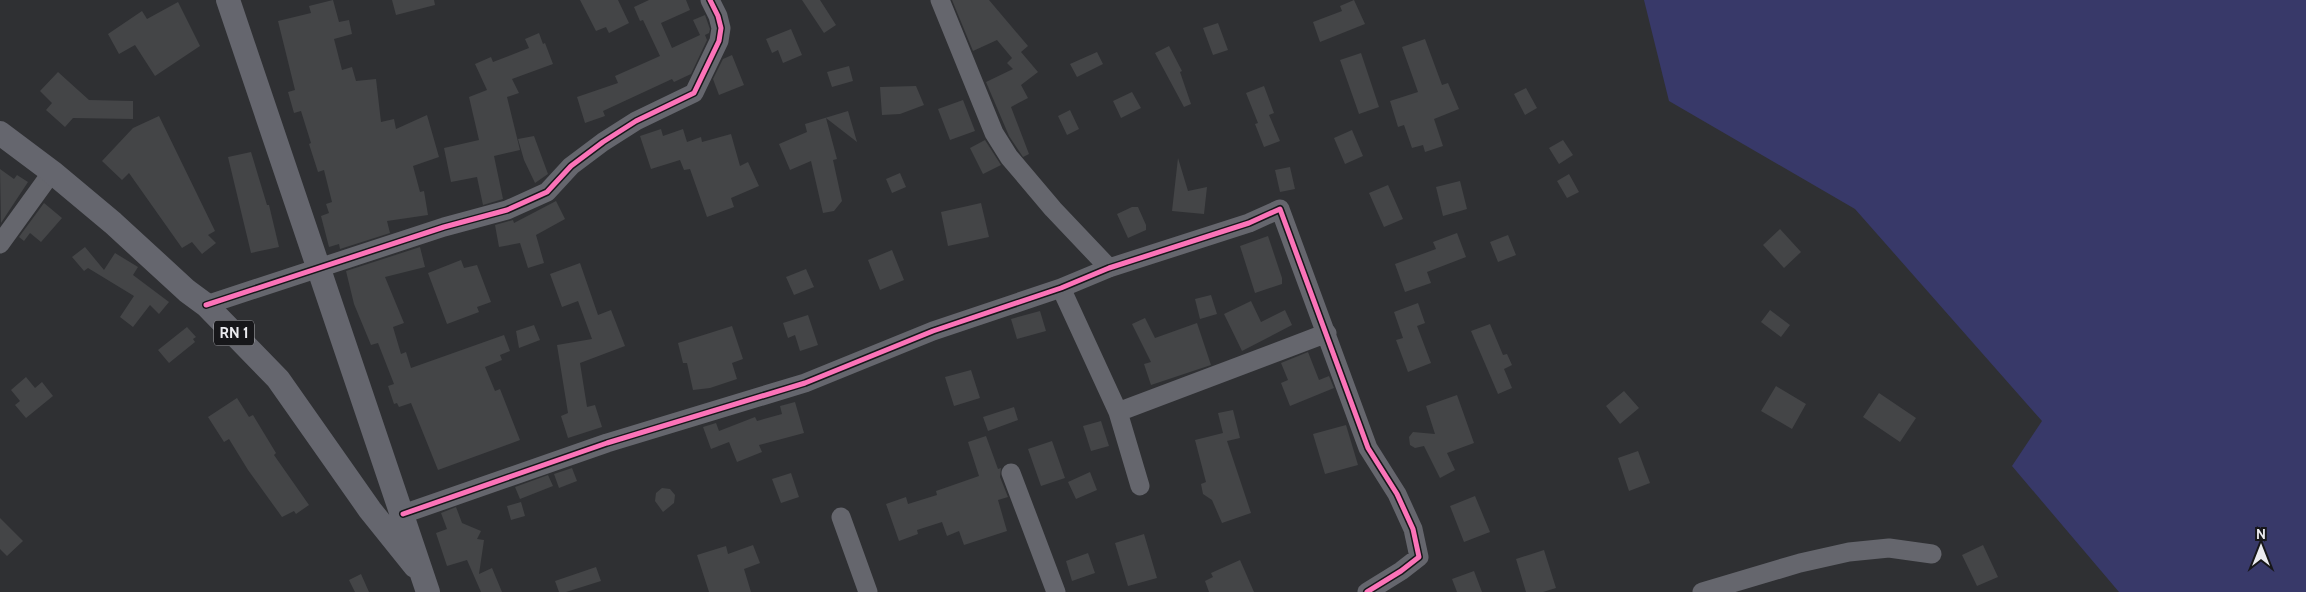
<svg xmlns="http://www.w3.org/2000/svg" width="2306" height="592" font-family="Cabin,sans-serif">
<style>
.green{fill:#383969}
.building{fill:#444547}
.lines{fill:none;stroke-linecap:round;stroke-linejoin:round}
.minor{stroke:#65666d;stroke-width:19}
.major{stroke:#65666e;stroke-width:24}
.cycleway-casing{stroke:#17171a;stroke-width:8}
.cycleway{stroke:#fb73b8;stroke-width:5}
.labels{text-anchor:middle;stroke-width:4.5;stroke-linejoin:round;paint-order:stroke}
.shield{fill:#17171a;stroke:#ababaf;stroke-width:1}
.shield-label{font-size:15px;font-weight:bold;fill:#ebebef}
</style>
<rect width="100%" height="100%" fill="#2f3033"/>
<path class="green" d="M 1644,0 L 2306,0 L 2306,592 L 2119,592 L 2012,466 L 2042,421 L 1855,209 L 1669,101 Z"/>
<path class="building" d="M 333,0 L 339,22 L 349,20 L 352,34 L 334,39 L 342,70 L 352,67 L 356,81 L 376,79 L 381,122 L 394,119 L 396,129 L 427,115 L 439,157 L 413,166 L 420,192 L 424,191 L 428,215 L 387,221 L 390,233 L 340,249 L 339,244 L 329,247 L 321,216 L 329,213 L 326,204 L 332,202 L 324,170 L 318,172 L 309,144 L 311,143 L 301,111 L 294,113 L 288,92 L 295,90 L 278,21 L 311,13 L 309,6 Z
M 392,0 L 434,0 L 435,5 L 396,15 Z
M 580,0 L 618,0 L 629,23 L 609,33 L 606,27 L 596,31 Z
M 649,0 L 686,0 L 690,10 L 661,23 L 672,48 L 700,35 L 693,20 L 705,15 L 710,29 L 709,33 L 705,35 L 707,40 L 691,74 L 674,82 L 672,79 L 603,111 L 605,116 L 585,123 L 577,97 L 618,83 L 615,76 L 660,56 L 643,20 L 640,21 L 634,7 Z
M 802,0 L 820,0 L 836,25 L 824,33 Z
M 952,0 L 989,0 L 1028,46 L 1021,52 L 1038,72 L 1021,85 L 1028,98 L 1011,107 L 1029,154 L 1023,157 L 1009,136 L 986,82 L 1013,69 L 1007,63 L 1012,58 L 997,40 L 973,51 Z
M 1354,0 L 1365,24 L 1320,42 L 1313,22 L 1342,11 L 1340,6 Z
M 178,2 L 200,46 L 155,76 L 135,45 L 119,54 L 108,34 L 142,11 L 147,19 Z
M 1218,23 L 1228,50 L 1213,55 L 1203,28 Z
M 791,29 L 802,55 L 783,63 L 778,50 L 772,53 L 766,39 Z
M 539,33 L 543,44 L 545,43 L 553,64 L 512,79 L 519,93 L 507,97 L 520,150 L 494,156 L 503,199 L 483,205 L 477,177 L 451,182 L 444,148 L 479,140 L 469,97 L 487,90 L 475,64 L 491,57 L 493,62 L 529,48 L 525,39 Z
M 1425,39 L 1442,85 L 1448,83 L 1459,109 L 1434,119 L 1443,146 L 1425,152 L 1423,145 L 1412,148 L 1404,125 L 1398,127 L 1390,101 L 1418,92 L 1402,47 Z
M 1169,46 L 1182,71 L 1180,72 L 1191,104 L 1184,107 L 1155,53 Z
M 1097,52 L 1103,64 L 1077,77 L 1070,64 Z
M 1361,53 L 1379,107 L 1359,114 L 1340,60 Z
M 732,55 L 744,85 L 719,95 L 713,79 L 723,59 Z
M 849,66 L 853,81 L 832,87 L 827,72 Z
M 58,72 L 89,100 L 133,101 L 133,119 L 73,118 L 65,127 L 46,110 L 52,103 L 40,91 Z
M 916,86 L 924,105 L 900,114 L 882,115 L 880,87 Z
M 1264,86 L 1274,113 L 1269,115 L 1280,141 L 1264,147 L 1255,124 L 1258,123 L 1246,93 Z
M 1526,88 L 1537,108 L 1525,115 L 1514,94 Z
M 1132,92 L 1141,108 L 1121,118 L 1113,101 Z
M 963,100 L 975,131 L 950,140 L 938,109 Z
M 1070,110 L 1079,129 L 1067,135 L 1058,116 Z
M 848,111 L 857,142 L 826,118 L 837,159 L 833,160 L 842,201 L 834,211 L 823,213 L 811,161 L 790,170 L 779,144 L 807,132 L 805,124 Z
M 159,116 L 215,231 L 208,235 L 216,243 L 202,254 L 192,242 L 182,248 L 129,173 L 122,180 L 102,161 L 133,128 Z
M 661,129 L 663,136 L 683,129 L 687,142 L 701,137 L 702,142 L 731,134 L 740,166 L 748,162 L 759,186 L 731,198 L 734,207 L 707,217 L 690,169 L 684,170 L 680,160 L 651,169 L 640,136 Z
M 1352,130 L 1363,156 L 1345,164 L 1334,138 Z
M 534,136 L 548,174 L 535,183 L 524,160 L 518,139 Z
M 985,140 L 1001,165 L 983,174 L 970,148 Z
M 1563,140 L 1573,155 L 1559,164 L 1549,148 Z
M 251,152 L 267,205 L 269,205 L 279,247 L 251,253 L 228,157 Z
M 1178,158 L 1188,191 L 1207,187 L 1204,214 L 1172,211 Z
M 1290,167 L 1295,189 L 1280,192 L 1275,170 Z
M 0,169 L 14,179 L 17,175 L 28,182 L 1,223 Z
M 900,173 L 906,187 L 892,193 L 886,179 Z
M 1569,174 L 1579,192 L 1567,198 L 1557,181 Z
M 1460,181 L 1467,209 L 1443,216 L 1436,187 Z
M 1388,185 L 1403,219 L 1384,227 L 1369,193 Z
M 556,201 L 565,219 L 536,235 L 544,263 L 528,268 L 520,243 L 499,247 L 495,225 L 513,220 L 514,223 Z
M 44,203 L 62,218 L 41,242 L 30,233 L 24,241 L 19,237 Z
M 981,203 L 989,237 L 948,246 L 941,212 Z
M 1132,207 L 1138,207 L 1146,225 L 1146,230 L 1128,238 L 1117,214 Z
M 1780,229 L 1801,252 L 1784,268 L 1763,245 Z
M 1457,233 L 1466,257 L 1427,272 L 1431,283 L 1405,292 L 1395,264 L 1436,249 L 1433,242 Z
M 1508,235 L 1516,255 L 1498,262 L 1490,242 Z
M 1268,236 L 1282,278 L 1282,284 L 1255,293 L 1240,246 Z
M 85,247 L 104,270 L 115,253 L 138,267 L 133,275 L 169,302 L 159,314 L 150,305 L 133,327 L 120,317 L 134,296 L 88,268 L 84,271 L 72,257 Z
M 420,247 L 425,267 L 385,277 L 404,323 L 393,327 L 401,354 L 406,352 L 411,368 L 504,335 L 510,351 L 500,355 L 502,360 L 485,367 L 495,391 L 500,389 L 520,440 L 438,470 L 411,403 L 399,407 L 397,403 L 394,404 L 388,386 L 394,384 L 378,343 L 371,345 L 354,304 L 346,271 Z
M 892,250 L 904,280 L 880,290 L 868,260 Z
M 461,260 L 464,268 L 477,265 L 491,302 L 477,307 L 479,312 L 447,324 L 428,273 Z
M 580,263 L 598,315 L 611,310 L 625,346 L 580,363 L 587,407 L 595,405 L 602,427 L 568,438 L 561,416 L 568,413 L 557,345 L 592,339 L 578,301 L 562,307 L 550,274 Z
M 806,269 L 814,287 L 794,295 L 786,277 Z
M 1211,295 L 1217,314 L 1200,319 L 1195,299 Z
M 1251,301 L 1261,322 L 1285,310 L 1292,325 L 1242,351 L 1224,314 Z
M 1418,303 L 1425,323 L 1417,326 L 1431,363 L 1408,372 L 1396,340 L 1403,338 L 1394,312 Z
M 1770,310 L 1790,325 L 1781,337 L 1761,322 Z
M 1040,311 L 1046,331 L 1017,339 L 1011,319 Z
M 808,315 L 818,345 L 800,351 L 795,335 L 788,338 L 783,323 Z
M 1145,318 L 1155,338 L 1197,323 L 1211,365 L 1151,385 L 1144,364 L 1151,362 L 1132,324 Z
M 1490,324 L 1503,355 L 1507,354 L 1512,365 L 1504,369 L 1512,388 L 1498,394 L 1471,331 Z
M 534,325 L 540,340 L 519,348 L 516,331 Z
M 732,326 L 743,359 L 732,363 L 737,379 L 710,388 L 693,390 L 687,363 L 683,363 L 678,343 Z
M 187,327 L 196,337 L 193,339 L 195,342 L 169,363 L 158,350 Z
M 1308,352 L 1319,380 L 1329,376 L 1334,388 L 1290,406 L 1281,383 L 1288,380 L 1281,363 Z
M 971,370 L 980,398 L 954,406 L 945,377 Z
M 26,377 L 35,388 L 42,382 L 53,396 L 26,418 L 15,405 L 20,401 L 11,390 Z
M 1776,386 L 1806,404 L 1792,429 L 1761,411 Z
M 1624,391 L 1639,408 L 1620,424 L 1606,406 Z
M 1879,393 L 1916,418 L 1900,442 L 1863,417 Z
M 1457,395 L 1474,443 L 1447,453 L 1455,470 L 1440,478 L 1424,446 L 1415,448 L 1410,445 L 1409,437 L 1413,432 L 1435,434 L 1426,406 Z
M 237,398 L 249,417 L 253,415 L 276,453 L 274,455 L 309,505 L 296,514 L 294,511 L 282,517 L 248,470 L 229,439 L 224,442 L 208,417 Z
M 795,402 L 804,433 L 759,445 L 762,452 L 737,462 L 729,442 L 711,449 L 703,427 L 716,423 L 719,431 L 755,417 L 757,421 L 782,414 L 780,406 Z
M 1014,407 L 1018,420 L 988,431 L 983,417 Z
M 1233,410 L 1240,438 L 1227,441 L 1251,513 L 1222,523 L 1212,500 L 1203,494 L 1201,484 L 1206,482 L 1195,440 L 1223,433 L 1218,413 Z
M 1101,421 L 1109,446 L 1091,451 L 1083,426 Z
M 1346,425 L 1358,465 L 1325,474 L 1313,434 Z
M 986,436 L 998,469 L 1001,468 L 1000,477 L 1008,497 L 998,500 L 1007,531 L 964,545 L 959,531 L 947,536 L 942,522 L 917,530 L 918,534 L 899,541 L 886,504 L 906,497 L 908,504 L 937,495 L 936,491 L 979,476 L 968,442 Z
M 1052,441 L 1065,478 L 1041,486 L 1028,449 Z
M 1638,451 L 1650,483 L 1629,491 L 1618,458 Z
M 572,468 L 577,481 L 559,488 L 554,474 Z
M 1090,472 L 1097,490 L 1076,499 L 1068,482 Z
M 791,473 L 799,497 L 781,503 L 772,479 Z
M 548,475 L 553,486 L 520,499 L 515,487 Z
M 662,488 L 670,489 L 675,495 L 674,503 L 663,512 L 655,501 L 656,493 Z
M 1475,496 L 1490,532 L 1464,542 L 1450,506 Z
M 521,502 L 525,516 L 511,520 L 507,506 Z
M 456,507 L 462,523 L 481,531 L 477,539 L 484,540 L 479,574 L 492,568 L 502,592 L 481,592 L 467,560 L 447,566 L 436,533 L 447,529 L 441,513 Z
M 0,518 L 23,541 L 7,556 L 0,549 Z
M 1144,534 L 1157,578 L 1128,586 L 1115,543 Z
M 753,545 L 760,563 L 744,569 L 751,592 L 709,592 L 697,555 L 726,546 L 728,554 Z
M 1983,545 L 1998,577 L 1977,586 L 1962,555 Z
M 1544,550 L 1556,588 L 1543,592 L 1526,592 L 1516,559 Z
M 1088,553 L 1095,573 L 1072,581 L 1066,561 Z
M 1240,560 L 1254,592 L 1209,592 L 1205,581 L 1213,577 L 1211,573 Z
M 596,567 L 601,581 L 566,592 L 559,592 L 555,581 Z
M 1474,571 L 1482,592 L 1457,592 L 1452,579 Z
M 361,574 L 369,592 L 355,592 L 349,580 Z"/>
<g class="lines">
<path class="minor" d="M 940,0 L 994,133 L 1009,157 L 1053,209 L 1109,268
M 0,244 L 52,172
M 1061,288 L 1118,412 L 1140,486
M 206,305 L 444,227 L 507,210 L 547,192 L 571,166 L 603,142 L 636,121 L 694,93 L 719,41 L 721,28 L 718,16 L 710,0
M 1118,412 L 1327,333
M 1011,473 L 1056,592
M 403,514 L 607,443 L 805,383 L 933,331 L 1061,288 L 1109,268 L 1249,223 L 1280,209 L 1368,448 L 1397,494 L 1413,529 L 1419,557 L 1401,571 L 1367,592
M 841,517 L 868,592
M 1702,592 L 1800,563 L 1849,552 L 1889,548 L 1932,554"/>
<path class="major" d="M 228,0 L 428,592
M 0,133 L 52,172 L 113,223 L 187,291 L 206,305 L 278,379 L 370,510 L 415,566"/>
<defs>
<path id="cycleway" d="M 206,305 L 444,227 L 507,210 L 547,192 L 571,166 L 603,142 L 636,121 L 694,93 L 719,41 L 721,28 L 718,16 L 710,0
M 403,514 L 607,443 L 805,383 L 933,331 L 1061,288 L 1109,268 L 1249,223 L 1280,209 L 1368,448 L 1397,494 L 1413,529 L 1419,557 L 1401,571 L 1367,592"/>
</defs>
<use href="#cycleway" class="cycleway-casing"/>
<use href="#cycleway" class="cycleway"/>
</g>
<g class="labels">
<rect class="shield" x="214" y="320.5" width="40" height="25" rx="4"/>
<g class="shield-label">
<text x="234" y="338">RN 1</text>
</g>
</g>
<g transform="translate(2261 547)" stroke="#17171a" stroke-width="4" paint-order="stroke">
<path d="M0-4L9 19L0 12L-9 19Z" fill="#ebebef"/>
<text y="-8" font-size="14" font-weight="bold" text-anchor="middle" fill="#ebebef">N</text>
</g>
</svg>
